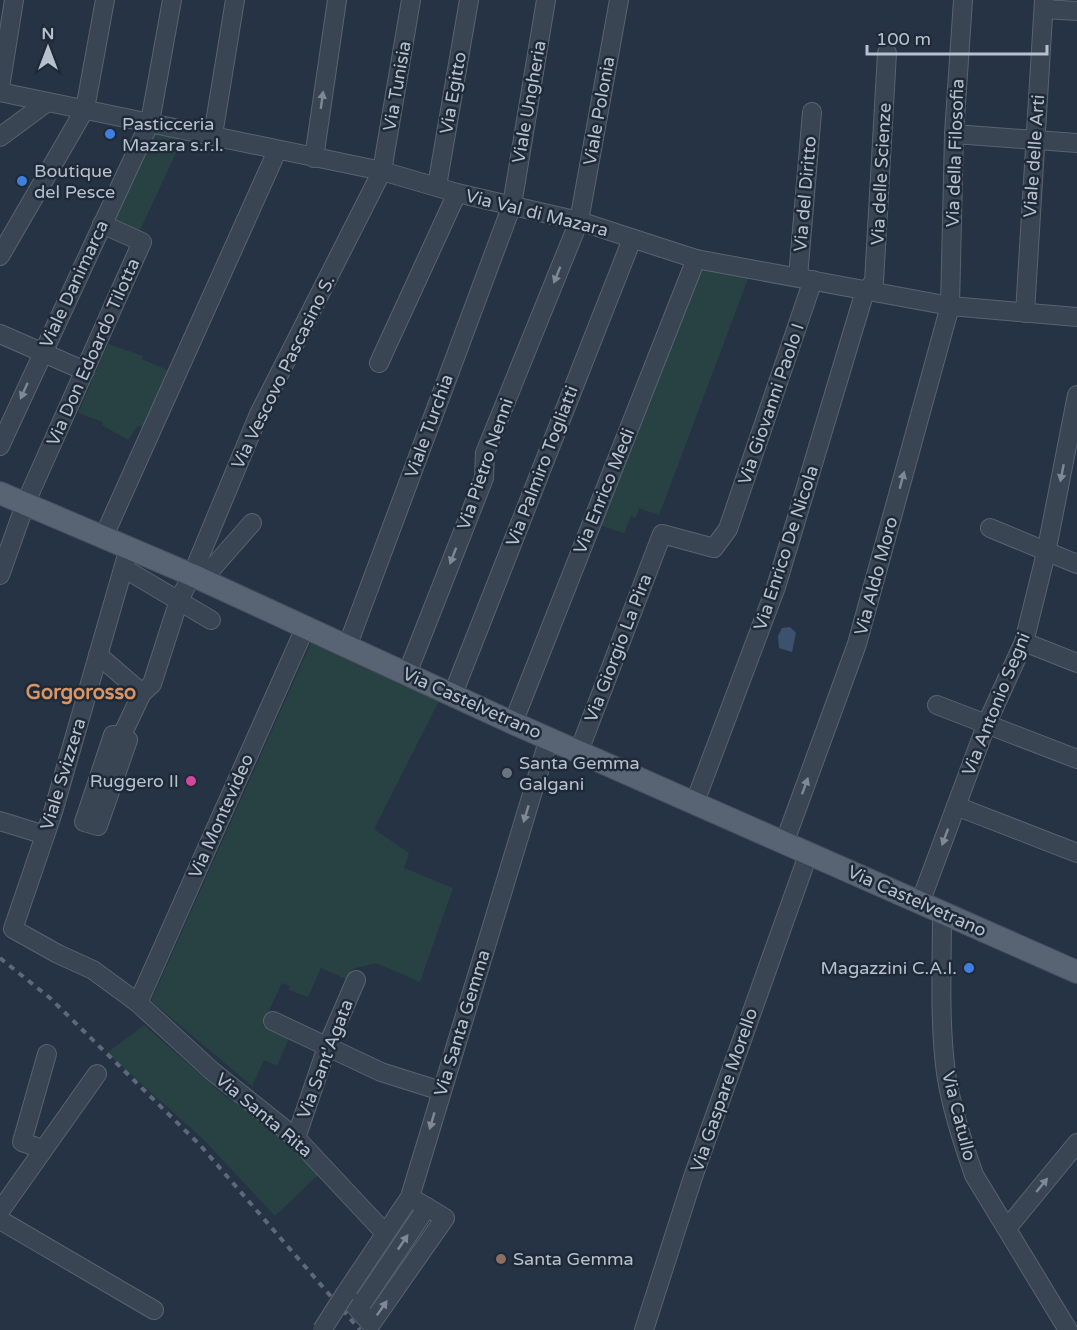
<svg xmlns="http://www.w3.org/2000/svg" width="1077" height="1330" viewBox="0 0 1077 1330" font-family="'Varela Round',sans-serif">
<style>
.green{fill:#284244}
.water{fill:#3b516d}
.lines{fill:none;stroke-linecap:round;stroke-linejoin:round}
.minor-casing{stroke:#596370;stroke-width:20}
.major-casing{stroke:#444e5c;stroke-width:24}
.minor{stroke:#3a4553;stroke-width:18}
.major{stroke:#586473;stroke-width:22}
.rail{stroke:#5c697a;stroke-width:4;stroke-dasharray:6 6;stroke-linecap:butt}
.minor-bridge-casing{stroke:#596370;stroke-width:20;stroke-linecap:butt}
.minor-bridge{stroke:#3a4553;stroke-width:18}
.oneway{fill:#7f8996}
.shop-dot{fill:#3f7fe0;stroke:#1f2a38;stroke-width:2}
.worship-dot{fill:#6b7280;stroke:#1f2a38;stroke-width:2}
.hotel-dot{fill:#d1479c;stroke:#1f2a38;stroke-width:2}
.education-dot{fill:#8d6e63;stroke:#1f2a38;stroke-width:2}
.labels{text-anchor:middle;stroke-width:5;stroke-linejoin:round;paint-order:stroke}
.street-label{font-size:18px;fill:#b8c0cd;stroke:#1f2a38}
.poi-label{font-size:18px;fill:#b8c0cd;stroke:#1f2a38;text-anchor:start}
.neighbourhood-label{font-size:20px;font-weight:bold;fill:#da9565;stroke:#1f2a38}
</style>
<rect width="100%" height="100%" fill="#263344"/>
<g class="green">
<path d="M157 130 184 136 140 230 112 218Z"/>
<path d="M698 269 749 276 659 515 639 508 636 518 631 516 624 533 599 525Z"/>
<path d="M108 344 143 356 142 359 170 371 147 425 137 427 128 440 102 425 103 422 78 413Z"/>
<path d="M311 643 440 699 374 829 409 853 404 868 453 888 420 982 376 963 352 969 348 980 321 968 308 997 289 990 290 986 282 983 262 1025 289 1038 277 1066 264 1060 252 1086 151 1001Z"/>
<path d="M144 1025 226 1097 278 1132 318 1175 275 1216 204 1140 107 1053Z"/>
</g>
<path class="water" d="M790 627 796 633 792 652 779 648 778 636 782 628Z"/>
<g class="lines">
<defs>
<g id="minor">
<path d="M1044 9 1077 11"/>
<path d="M0 88 14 0"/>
<path d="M0 92 382 171 457 193 579 221 696 259 950 306 1077 317"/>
<path d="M954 134 1077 143"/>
<path d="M213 135 235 0"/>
<path d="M0 137 46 103"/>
<path d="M314 158 337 0"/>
<path d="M437 186 469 0"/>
<path d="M0 256 85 109 105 0"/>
<path d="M798 277 812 112"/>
<path d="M1025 313 1044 0"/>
<path d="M0 334 85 371"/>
<path d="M379 363 457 193"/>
<path d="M0 446 150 122 172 0"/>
<path d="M990 528 1077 564"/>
<path d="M104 536 277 151"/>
<path d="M129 548 53 812 13 929 58 954 93 970 138 1003 212 1071 296 1138 384 1232"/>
<path d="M125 569 211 620"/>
<path d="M0 575 26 502 142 242 102 224"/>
<path d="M202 580 252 523"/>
<path d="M1024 642 1077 663"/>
<path d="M347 647 512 205 546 0"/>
<path d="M98 655 142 693"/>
<path d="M407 674 484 478 485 453 579 221 619 0"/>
<path d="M453 694 632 239"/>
<path d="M937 705 1077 759"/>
<path d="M513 723 696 259"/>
<path d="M113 735H122L128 740 98 826 84 822Z"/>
<path d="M122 735 142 693 152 684 179 600 192 575 259 414 382 171 411 0"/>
<path d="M579 751 662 534 714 548 728 529 813 280"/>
<path d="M695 802 776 587 865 291 874 282 887 53"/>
<path d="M956 806 1077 853"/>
<path d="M0 821 45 835"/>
<path d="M785 841 857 644 950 306 954 134 963 0"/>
<path d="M920 903 987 723 1024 642 1046 553 1077 395"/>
<path d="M942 912C942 966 939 1020 946 1073 951 1107 963 1143 974 1175L1068 1330"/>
<path d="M138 1003 305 628"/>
<path d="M273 1021 381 1072 441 1091"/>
<path d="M296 1138 327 1047 356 980"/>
<path d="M42 1149 22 1142 47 1054"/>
<path d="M410 1197 445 1218 371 1324 345 1294 410 1197 549 738"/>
<path d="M0 1211 97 1074"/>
<path d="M0 1220 154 1310"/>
<path d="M1008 1227 1077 1143"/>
<path d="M359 1308 427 1207"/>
<path d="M644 1330 693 1177 809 852"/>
</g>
<path id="major" d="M0 493 192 575 513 723 1077 972"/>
</defs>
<use href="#minor" class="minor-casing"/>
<use href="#major" class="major-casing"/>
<use href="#minor" class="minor"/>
<use href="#major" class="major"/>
<path class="rail" d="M0 958 50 998 200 1145 360 1330"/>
<defs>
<path id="minor-bridge" d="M322 1330 345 1294"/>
</defs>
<use href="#minor-bridge" class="minor-bridge-casing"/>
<use href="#minor-bridge" class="minor-bridge"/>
</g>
<defs><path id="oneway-solid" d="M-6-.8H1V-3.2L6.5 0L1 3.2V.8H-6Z" transform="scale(1.5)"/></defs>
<g class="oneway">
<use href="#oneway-solid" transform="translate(322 100) rotate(-82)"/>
<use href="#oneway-solid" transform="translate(557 275) rotate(112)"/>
<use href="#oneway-solid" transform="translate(24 391) rotate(114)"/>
<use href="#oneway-solid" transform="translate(1062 473) rotate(101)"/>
<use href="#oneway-solid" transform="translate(902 480) rotate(-75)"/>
<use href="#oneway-solid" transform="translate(453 556) rotate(111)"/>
<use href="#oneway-solid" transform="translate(805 786) rotate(-70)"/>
<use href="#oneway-solid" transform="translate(526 814) rotate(107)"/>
<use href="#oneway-solid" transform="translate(945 837) rotate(110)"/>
<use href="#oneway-solid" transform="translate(432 1121) rotate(106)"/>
<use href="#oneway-solid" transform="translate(1042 1185) rotate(-51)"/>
<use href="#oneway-solid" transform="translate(403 1242) rotate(-56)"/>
<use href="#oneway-solid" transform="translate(382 1308) rotate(-55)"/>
</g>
<g class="shop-dot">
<circle cx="110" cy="134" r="6"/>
<circle cx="22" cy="181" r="6"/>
<circle cx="969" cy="968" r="6"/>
</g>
<circle class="worship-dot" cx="507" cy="773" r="6"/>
<circle class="hotel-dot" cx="191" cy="781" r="6"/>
<circle class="education-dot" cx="501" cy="1259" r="6"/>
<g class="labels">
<g class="street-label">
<text transform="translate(397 86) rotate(-80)" y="6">Via Tunisia</text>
<text transform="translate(453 93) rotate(-80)" y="6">Via Egitto</text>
<text transform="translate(529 102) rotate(-80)" y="6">Viale Ungheria</text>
<text transform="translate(599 111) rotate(-80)" y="6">Viale Polonia</text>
<text transform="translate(955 153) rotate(-88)" y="6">Via della Filosofia</text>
<text transform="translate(1034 156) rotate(-86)" y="6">Viale delle Arti</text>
<text transform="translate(881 174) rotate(-87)" y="6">Via delle Scienze</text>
<text transform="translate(805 194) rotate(-85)" y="6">Via del Diritto</text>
<text transform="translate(537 213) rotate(14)" y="6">Via Val di Mazara</text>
<text transform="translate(74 284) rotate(-65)" y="6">Viale Danimarca</text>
<text transform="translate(93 352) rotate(-66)" y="6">Via Don Edoardo Tilotta</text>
<text transform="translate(283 372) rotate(-64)" y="6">Via Vescovo Pascasino S.</text>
<text transform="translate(771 404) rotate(-71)" y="6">Via Giovanni Paolo I</text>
<text transform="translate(429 426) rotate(-70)" y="6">Viale Turchia</text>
<text transform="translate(485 464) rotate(-71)" y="6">Via Pietro Nenni</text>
<text transform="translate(542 466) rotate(-69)" y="6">Via Palmiro Togliatti</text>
<text transform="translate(604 491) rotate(-68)" y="6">Via Enrico Medi</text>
<text transform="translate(786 548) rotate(-72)" y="6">Via Enrico De Nicola</text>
<text transform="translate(876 576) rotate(-75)" y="6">Via Aldo Moro</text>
<text transform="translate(618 648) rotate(-69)" y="6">Via Giorgio La Pira</text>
<text transform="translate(472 703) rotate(24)" y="6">Via Castelvetrano</text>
<text transform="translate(996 704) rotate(-68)" y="6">Via Antonio Segni</text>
<text transform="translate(63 774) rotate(-73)" y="6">Viale Svizzera</text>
<text transform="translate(221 816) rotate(-66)" y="6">Via Montevideo</text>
<text transform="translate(917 901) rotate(24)" y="6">Via Castelvetrano</text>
<text transform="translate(462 1023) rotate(-73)" y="6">Via Santa Gemma</text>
<text transform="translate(325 1059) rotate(-69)" y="6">Via Sant'Agata</text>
<text transform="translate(724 1090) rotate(-71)" y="6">Via Gaspare Morello</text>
<text transform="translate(264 1115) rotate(40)" y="6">Via Santa Rita</text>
<text transform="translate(959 1116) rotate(76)" y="6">Via Catullo</text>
</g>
<g class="poi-label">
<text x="122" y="130">Pasticceria<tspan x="122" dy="21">Mazara s.r.l.</tspan></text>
<text x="34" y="177">Boutique<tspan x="34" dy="21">del Pesce</tspan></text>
<text x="519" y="769">Santa Gemma<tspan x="519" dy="21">Galgani</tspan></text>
<text x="179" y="787" text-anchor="end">Ruggero II</text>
<text x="957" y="974" text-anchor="end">Magazzini C.A.I.</text>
<text x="513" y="1265">Santa Gemma</text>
</g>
<g class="neighbourhood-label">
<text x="81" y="699">Gorgorosso</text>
</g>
</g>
<g transform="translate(48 48)" stroke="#1f2a38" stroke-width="4.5" paint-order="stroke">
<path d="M0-4.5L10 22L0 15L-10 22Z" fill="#b8c0cd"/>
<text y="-9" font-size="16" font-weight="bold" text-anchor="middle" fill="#b8c0cd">N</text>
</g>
<path d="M867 45v9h180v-9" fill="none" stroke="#b8c0cd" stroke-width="3"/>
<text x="876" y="45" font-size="18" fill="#b8c0cd" stroke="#1f2a38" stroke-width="4.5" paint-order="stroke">100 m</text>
</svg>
